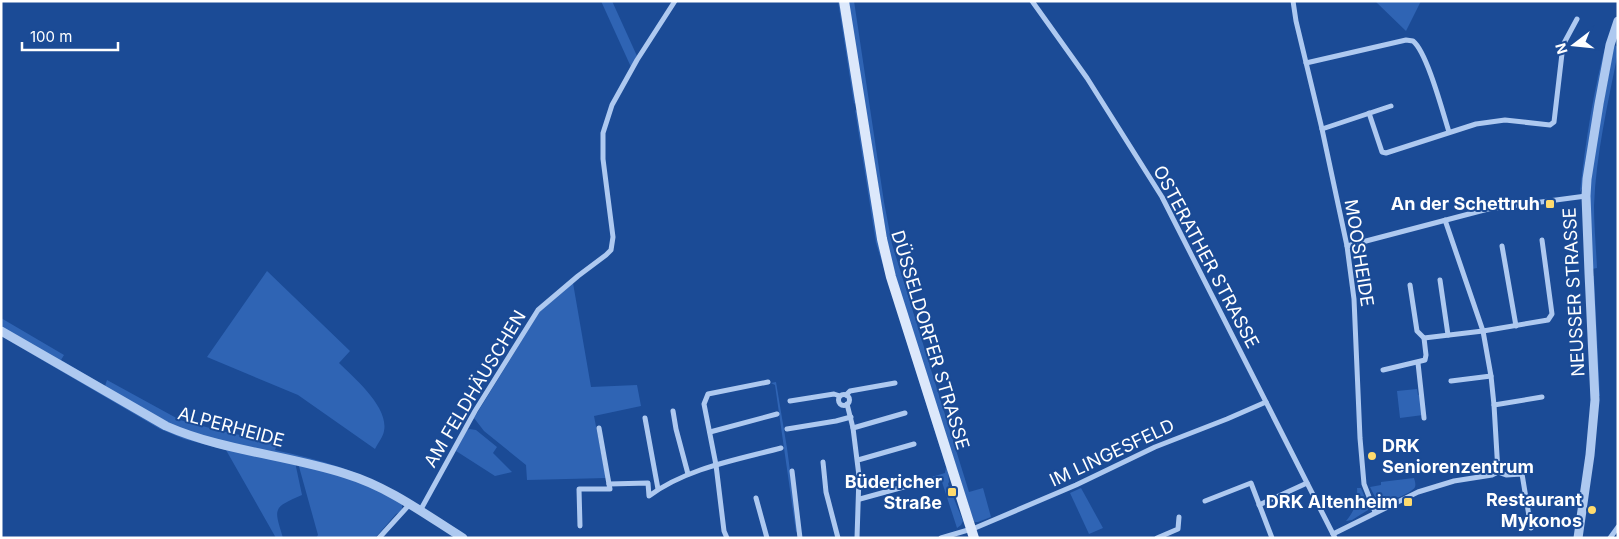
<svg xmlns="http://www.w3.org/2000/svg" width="1619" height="539" viewBox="0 0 1619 539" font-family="Inter,sans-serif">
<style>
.green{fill:#2f64b4}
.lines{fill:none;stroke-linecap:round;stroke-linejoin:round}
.minor{stroke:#aec9f0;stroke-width:5}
.tertiary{stroke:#aec9f0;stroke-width:9}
.secondary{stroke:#dce8fb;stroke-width:10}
.poi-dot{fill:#ffdb6d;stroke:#1b4b96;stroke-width:2}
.labels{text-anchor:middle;stroke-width:4;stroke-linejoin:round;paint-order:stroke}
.poi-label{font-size:18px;font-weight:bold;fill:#fff;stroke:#1b4b96;text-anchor:end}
.street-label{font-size:18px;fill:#fff;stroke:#1b4b96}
</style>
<rect width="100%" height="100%" fill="#1b4b96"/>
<g class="green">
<path d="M601 1H612L637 56 631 67Z"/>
<path d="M838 1H841L856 102 854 104Z"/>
<path d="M848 1H854L884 202 892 244 969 492 983 488 991 517 978 522H974L891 263Z"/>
<path d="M1375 1H1421L1406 31Z"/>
<path d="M1607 40 1608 41 1583 187 1580 192C1585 144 1594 87 1607 40Z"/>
<path d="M1614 45 1618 47V52C1608 103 1596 154 1594 206 1594 226 1596 247 1597 268L1592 269 1589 220 1591 171Z"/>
<path d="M855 110 858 112 875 222 948 470 949 482 948 484 963 521 961 525 957 528 941 479 939 478 929 481 928 478 945 473 946 467 876 243Z"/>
<path d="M267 271 350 351 339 363C354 378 389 407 384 431 383 437 378 443 375 449L298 395 207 357Z"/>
<path d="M1592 276H1594L1600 396H1598Z"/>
<path d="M573 283 591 387 637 385 641 406 594 416 606 478 527 480 526 465 484 431 474 418 540 311Z"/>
<path d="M1 318 64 355 61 360 105 386 107 380 180 420 221 431 278 443 275 450C314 459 350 467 385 487L222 441 185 432 1 329Z"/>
<path d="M1 336 162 428 295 462 302 495C272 508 274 508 283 538H276L226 450 184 439 160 429Z"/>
<path d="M776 382 787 448 798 531 796 532 775 385 771 383Z"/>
<path d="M1417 389 1418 395 1420 394 1423 415 1400 418 1397 391Z"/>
<path d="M470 429 476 430 497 447 493 453 512 472 495 476 456 451 467 430Z"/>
<path d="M298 463 363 482 402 503V511L396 514 375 538H316L318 535Z"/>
<path d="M1414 478C1415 481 1416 485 1415 487 1413 493 1387 502 1381 503L1375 497 1370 487 1381 485V482Z"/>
<path d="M1081 488 1103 528 1089 534 1070 493Z"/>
<path d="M1357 488H1361L1368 505V510L1352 520 1346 521C1355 510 1358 501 1357 488Z"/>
</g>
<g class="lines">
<g class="minor">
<path d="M1032 1 1087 78 1162 197 1335 538"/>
<path d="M1293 1 1296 21 1322 129 1347 246 1354 299 1360 438 1364 484 1375 512"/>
<path d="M1306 63 1406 40 1413 41C1427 52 1443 113 1449 132"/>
<path d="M1369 113 1382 152 1386 153 1476 124 1505 120 1550 125 1554 122 1563 45 1577 19"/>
<path d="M1322 129 1391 106"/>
<path d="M1347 246 1488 209 1586 196"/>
<path d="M1502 246 1516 326"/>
<path d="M1440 280 1448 335"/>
<path d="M1410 285 1417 331 1424 338 1483 331 1548 320 1552 314 1542 240"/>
<path d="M1418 363 1424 418"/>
<path d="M1383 370 1425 360 1426 355 1424 338"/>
<path d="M1451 381 1491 376"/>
<circle cx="844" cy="400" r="5.5"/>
<path d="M846 395 850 391 895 383"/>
<path d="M790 401 834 394 840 396"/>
<path d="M847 404 853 428 859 476 857 538"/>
<path d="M1494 405 1542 397"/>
<path d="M673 411 676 429 688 474"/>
<path d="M645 418 658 489"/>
<path d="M599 428 609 484 648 483 649 496C687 468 736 460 781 448"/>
<path d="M853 428 905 413"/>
<path d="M787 429 836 421 851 417"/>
<path d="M710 432 777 414"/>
<path d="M858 460 914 444"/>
<path d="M823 462 826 492 838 538"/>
<path d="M792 471 800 538"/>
<path d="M1498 472 1506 475 1522 474 1531 528"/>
<path d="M756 498 767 538"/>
<path d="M860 499 929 480"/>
<path d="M1205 501 1251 483 1272 538"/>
<path d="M1259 505 1307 483"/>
<path d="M420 511 475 411 538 310 578 276 606 255 611 250 613 237 603 159V133L612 105 637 60 675 1"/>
<path d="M580 526 579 489H610L609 484"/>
<path d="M1333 534 1418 492 1454 481 1492 475 1498 472 1494 405 1491 376 1483 331 1445 220"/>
<path d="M379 538 409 505"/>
<path d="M727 538 724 531 716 465 704 404 708 394 768 382"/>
<path d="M941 538 975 528 1076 485 1155 447 1227 419 1266 402"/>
<path d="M1157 538 1178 529 1179 517"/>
<path d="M1610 538 1618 527"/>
</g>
<g class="tertiary">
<path d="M1 331 166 426C223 451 287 455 346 474 389 487 426 515 463 538"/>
<path d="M1578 538 1590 455 1595 400 1589 273 1586 196 1587 179 1599 104 1610 45 1618 21"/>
</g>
<path class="secondary" d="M844 1 882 239 891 277 974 538"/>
</g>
<g class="poi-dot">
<rect x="1545" y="199" width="10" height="10" rx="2.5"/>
<circle cx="1372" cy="456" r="5"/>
<rect x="947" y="487" width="10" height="10" rx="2.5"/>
<rect x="1403" y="497" width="10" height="10" rx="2.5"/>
<circle cx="1592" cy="510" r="5"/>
</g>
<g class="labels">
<g class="poi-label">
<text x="1540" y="210">An der Schettruh</text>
<text x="1382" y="452" text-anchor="start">DRK<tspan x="1382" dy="21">Seniorenzentrum</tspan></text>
<text x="942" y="488">Büdericher<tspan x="942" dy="21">Straße</tspan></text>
<text x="1582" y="506">Restaurant<tspan x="1582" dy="21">Mykonos</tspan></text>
<text x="1398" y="508">DRK Altenheim</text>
</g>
<g class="street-label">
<text transform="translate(1359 253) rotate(81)" y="6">MOOSHEIDE</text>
<text transform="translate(1206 257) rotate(62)" y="6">OSTERATHER STRASSE</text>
<text transform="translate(1574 292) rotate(-93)" y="6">NEUSSER STRASSE</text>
<text transform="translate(930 340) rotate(73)" y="6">DÜSSELDORFER STRASSE</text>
<text transform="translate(475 389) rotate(-59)" y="6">AM FELDHÄUSCHEN</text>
<text transform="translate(231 427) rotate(15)" y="6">ALPERHEIDE</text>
<text transform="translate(1112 453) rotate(-25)" y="6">IM LINGESFELD</text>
</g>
</g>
<rect width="1619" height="539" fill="none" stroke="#ffffff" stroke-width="5"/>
<g transform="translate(1574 45) rotate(254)" stroke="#1b4b96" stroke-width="4" paint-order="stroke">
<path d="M0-4L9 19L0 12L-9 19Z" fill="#ffffff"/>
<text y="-8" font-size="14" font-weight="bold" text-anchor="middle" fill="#ffffff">N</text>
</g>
<path d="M22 42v8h96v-8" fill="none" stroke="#ffffff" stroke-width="2.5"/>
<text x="30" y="42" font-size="15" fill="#ffffff" stroke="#1b4b96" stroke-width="4" paint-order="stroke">100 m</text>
</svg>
